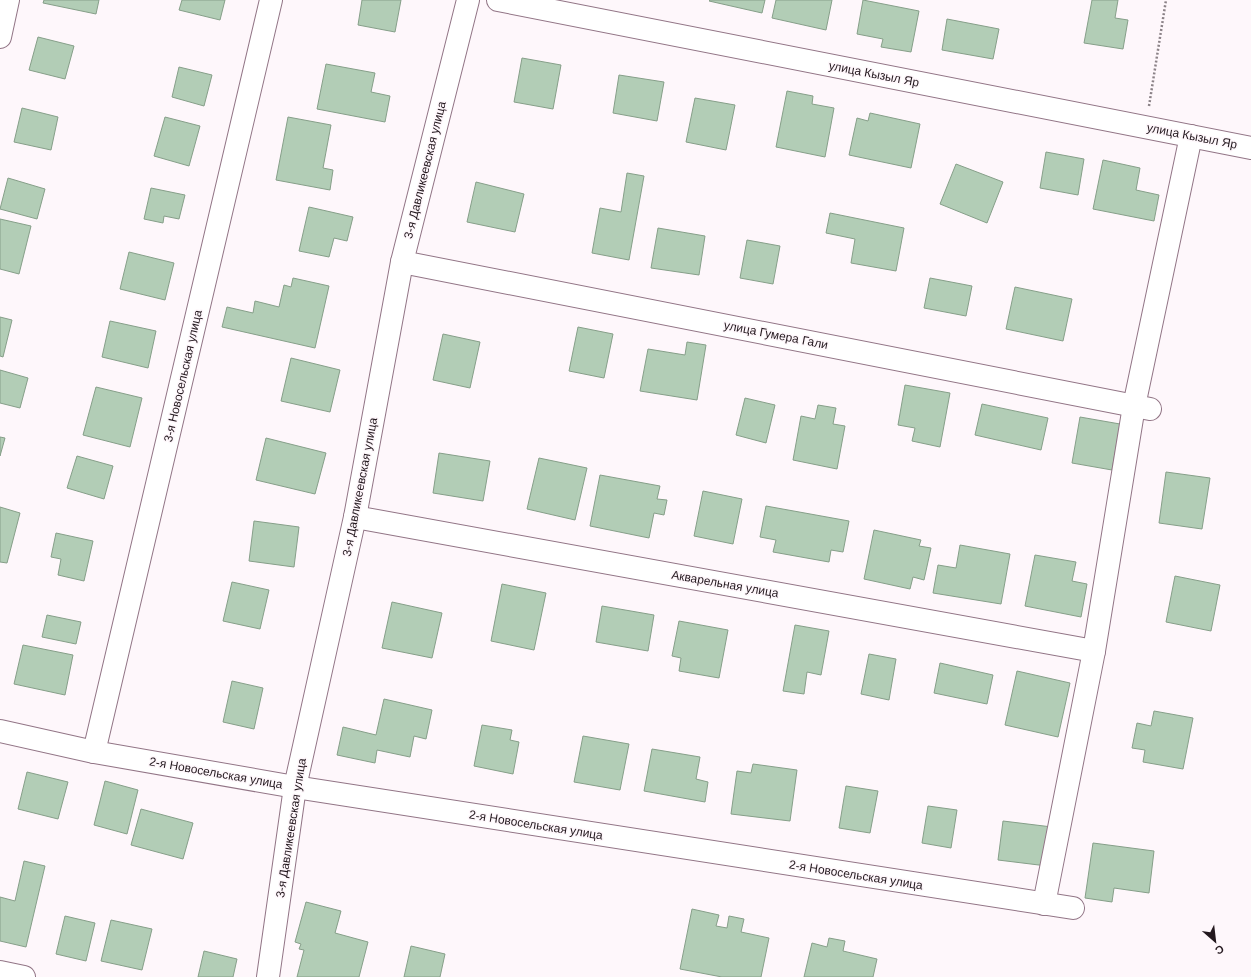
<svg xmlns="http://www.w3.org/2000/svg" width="1251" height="977" viewBox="0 0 1251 977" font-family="Helvetica,sans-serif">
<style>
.building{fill:#b2cdb6;stroke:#869f89}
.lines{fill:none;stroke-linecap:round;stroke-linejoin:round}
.minor-casing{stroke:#927586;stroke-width:24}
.path{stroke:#8b8287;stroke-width:2.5;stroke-dasharray:2 2;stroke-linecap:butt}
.minor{stroke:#fff;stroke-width:22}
.labels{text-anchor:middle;stroke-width:3;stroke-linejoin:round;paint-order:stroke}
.street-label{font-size:12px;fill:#23181e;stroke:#fef7fb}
</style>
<rect width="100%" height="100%" fill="#fef7fb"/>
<g class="building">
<path d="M44 0H99L96 14 43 3Z"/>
<path d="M182 0H225L220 20 179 10Z"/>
<path d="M362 0H401L395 32 358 25Z"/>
<path d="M710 0H765L762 13 709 1Z"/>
<path d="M776 0H832L826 30 772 18Z"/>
<path d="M863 0 919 11 911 52 881 47 883 39 857 34Z"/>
<path d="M1092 0H1118L1115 18 1128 20 1123 49 1084 43Z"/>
<path d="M947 19 999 29 993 59 942 50Z"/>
<path d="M38 37 74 46 65 79 29 70Z"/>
<path d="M522 58 561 65 553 109 514 102Z"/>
<path d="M326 64 375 73 371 92 390 96 385 122 317 109Z"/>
<path d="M179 67 212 75 204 106 172 97Z"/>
<path d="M619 75 664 82 657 121 613 113Z"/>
<path d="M787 91 813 96 812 104 834 108 825 157 776 147Z"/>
<path d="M695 98 735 105 726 150 686 142Z"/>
<path d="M22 108 58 117 51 150 14 142Z"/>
<path d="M870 113 920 124 911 168 849 155 857 118 868 121Z"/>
<path d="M165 117 200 126 189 166 154 156Z"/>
<path d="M288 117 331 125 323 168 333 170 330 190 276 180Z"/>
<path d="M1046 152 1084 159 1078 195 1040 188Z"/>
<path d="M1103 160 1140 168 1136 190 1159 195 1154 221 1093 209Z"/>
<path d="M956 164 1003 182 987 223 940 204Z"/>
<path d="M627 173 644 176 629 260 592 253 600 208 621 212Z"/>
<path d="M8 178 45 189 37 219 0 209Z"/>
<path d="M476 182 524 194 515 232 467 222Z"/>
<path d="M151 188 185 195 179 219 164 216 163 223 144 219Z"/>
<path d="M309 207 353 217 347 241 334 238 329 257 299 251Z"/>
<path d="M830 213 904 228 896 271 851 263 855 239 826 233Z"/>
<path d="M0 219 31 226 19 274 0 269Z"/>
<path d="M658 228 705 236 699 275 651 268Z"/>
<path d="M747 240 780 246 773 284 740 278Z"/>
<path d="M129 252 174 263 165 300 120 289Z"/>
<path d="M293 278 329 286 315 348 222 327 227 307 253 313 255 301 279 307 284 285 291 287Z"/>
<path d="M930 278 972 286 966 316 924 308Z"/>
<path d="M1015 287 1072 299 1063 341 1006 329Z"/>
<path d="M0 317 12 320 3 357 0 356Z"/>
<path d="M110 321 156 331 148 368 102 357Z"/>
<path d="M578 327 613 334 604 378 569 371Z"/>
<path d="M443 334 480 342 470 388 433 380Z"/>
<path d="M687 342 706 345 697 400 640 391 648 349 685 355Z"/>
<path d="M291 358 340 370 330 412 281 401Z"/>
<path d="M0 370 28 378 20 408 0 403Z"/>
<path d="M905 385 950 393 940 447 912 441 915 428 898 425Z"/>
<path d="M96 387 142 398 130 447 83 435Z"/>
<path d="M745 398 775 405 766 443 736 435Z"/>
<path d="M982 404 1048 418 1041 450 975 435Z"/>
<path d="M818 405 836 408 833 424 845 426 837 469 793 460 801 416 815 419Z"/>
<path d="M1080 417 1120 424 1112 470 1072 463Z"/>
<path d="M0 437 5 438 0 456Z"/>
<path d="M266 438 326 453 315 494 256 480Z"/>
<path d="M439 453 490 461 483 501 433 493Z"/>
<path d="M77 456 113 466 104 499 67 488Z"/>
<path d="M539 458 587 468 575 520 527 509Z"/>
<path d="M1166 472 1210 478 1202 529 1159 523Z"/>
<path d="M600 475 660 486 657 499 667 500 664 515 654 513 649 538 590 526Z"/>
<path d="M703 491 742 499 733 544 694 536Z"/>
<path d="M766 506 849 521 843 552 831 550 829 562 773 552 776 540 760 537Z"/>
<path d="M0 507 20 513 7 563 0 562Z"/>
<path d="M254 521 299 527 294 567 249 561Z"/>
<path d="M874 530 921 540 919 546 931 548 924 580 913 577 910 589 864 579Z"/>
<path d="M56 533 93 541 84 581 58 575 61 559 51 557Z"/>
<path d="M960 545 1010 554 1001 604 933 593 938 565 956 568Z"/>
<path d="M1035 555 1076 562 1072 581 1087 584 1081 617 1025 606Z"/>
<path d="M1175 576 1220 585 1211 631 1166 622Z"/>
<path d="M232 582 269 590 260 629 223 621Z"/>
<path d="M502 584 546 593 534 650 491 641Z"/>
<path d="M392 602 442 613 432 658 382 648Z"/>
<path d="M602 606 654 615 648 651 596 642Z"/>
<path d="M47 615 81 622 76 644 42 637Z"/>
<path d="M679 621 728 630 719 678 679 671 681 658 672 656Z"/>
<path d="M795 625 829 631 821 675 807 672 804 694 783 691Z"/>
<path d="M23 645 73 655 65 695 14 684Z"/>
<path d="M869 654 896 659 889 700 861 694Z"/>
<path d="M940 663 993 675 987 704 934 693Z"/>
<path d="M1017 671 1070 683 1058 737 1005 725Z"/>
<path d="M232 681 263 688 254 729 223 722Z"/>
<path d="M384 699 432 710 426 739 414 736 410 757 377 750 375 763 337 755 343 727 376 735Z"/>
<path d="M1154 711 1193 718 1183 769 1143 762 1145 750 1132 748 1137 723 1151 726Z"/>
<path d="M482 725 512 730 510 740 519 742 513 774 474 766Z"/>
<path d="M583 736 629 744 620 790 574 782Z"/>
<path d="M652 749 700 757 696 779 708 782 705 802 644 791Z"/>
<path d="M753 764 797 770 790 821 731 814 737 771 751 773Z"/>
<path d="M27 772 68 782 58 819 18 809Z"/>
<path d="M105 781 138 790 127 834 94 825Z"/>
<path d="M846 786 878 791 870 833 839 828Z"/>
<path d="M928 806 957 810 951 848 922 843Z"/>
<path d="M141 809 193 823 183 859 131 845Z"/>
<path d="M1003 821 1052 827 1047 866 998 860Z"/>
<path d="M1093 843 1154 851 1149 893 1114 888 1112 902 1085 898Z"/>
<path d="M24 861 45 866 26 947 0 941V897L15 901Z"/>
<path d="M306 902 341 911 335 933 368 942 359 977H297L304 950 299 949 301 944 295 942Z"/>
<path d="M692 909 719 915 716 926 727 928 729 916 744 919 741 932 769 938 761 977H722L680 969Z"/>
<path d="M65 916 95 923 86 961 56 954Z"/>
<path d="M111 920 152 929 142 970 101 961Z"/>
<path d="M829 938 845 941 843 951 877 959 873 977H804L812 943 827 947Z"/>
<path d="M411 946 445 954 440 977H404Z"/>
<path d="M204 951 237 959 233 977H198Z"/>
</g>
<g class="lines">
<defs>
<g id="minor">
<path d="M498 0 1251 148"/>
<path d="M0 37 8 0"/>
<path d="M402 262 1150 409"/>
<path d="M355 517 1094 651"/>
<path d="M0 731 94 752 295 787 1073 908"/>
<path d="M94 752 271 0"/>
<path d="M1044 904 1094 651 1134 406 1191 136"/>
<path d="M0 972 24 977"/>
<path d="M268 977 295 787 355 517 402 262 468 0"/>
</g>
</defs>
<use href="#minor" class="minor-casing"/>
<path class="path" d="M1149 106 1166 0"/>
<use href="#minor" class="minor"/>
</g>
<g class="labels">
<g class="street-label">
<text transform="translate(874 74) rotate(11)" y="4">улица Кызыл Яр</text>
<text transform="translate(1192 136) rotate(11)" y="4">улица Кызыл Яр</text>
<text transform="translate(425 170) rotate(-76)" y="4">3-я Давликеевская улица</text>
<text transform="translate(776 335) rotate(11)" y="4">улица Гумера Гали</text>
<text transform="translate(183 376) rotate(-77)" y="4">3-я Новосельская улица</text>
<text transform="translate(360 487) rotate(-79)" y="4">3-я Давликеевская улица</text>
<text transform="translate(725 584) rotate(10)" y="4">Акварельная улица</text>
<text transform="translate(216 773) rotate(10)" y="4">2-я Новосельская улица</text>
<text transform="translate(536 825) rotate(9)" y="4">2-я Новосельская улица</text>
<text transform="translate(291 828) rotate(-81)" y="4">3-я Давликеевская улица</text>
<text transform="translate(856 875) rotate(9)" y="4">2-я Новосельская улица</text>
</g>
</g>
<g transform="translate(1215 941) rotate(152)" stroke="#fef7fb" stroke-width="3" paint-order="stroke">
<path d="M0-3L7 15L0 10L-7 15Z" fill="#23181e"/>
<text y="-6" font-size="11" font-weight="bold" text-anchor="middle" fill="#23181e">С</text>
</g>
</svg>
